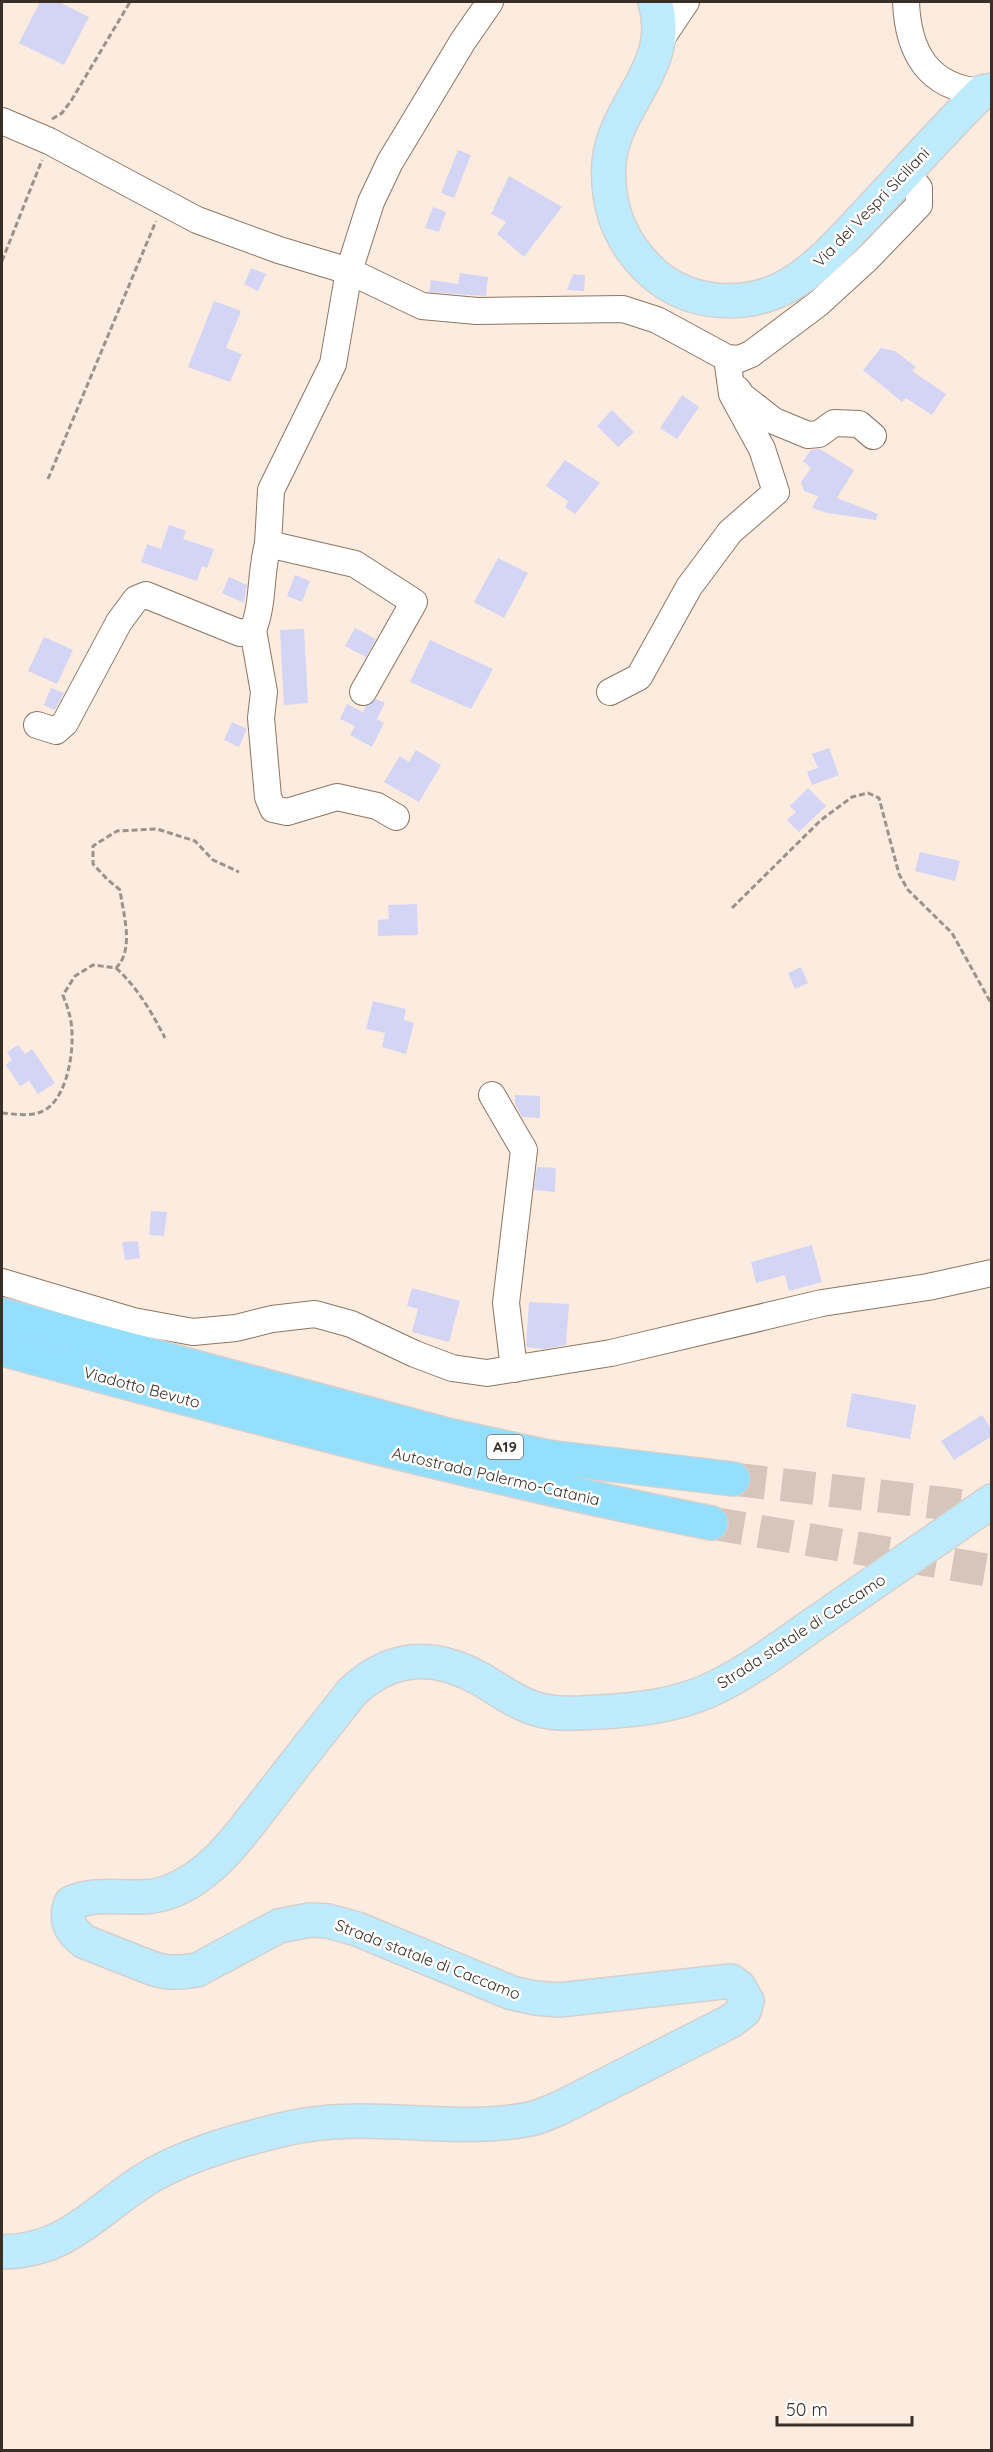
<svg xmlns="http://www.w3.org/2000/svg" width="993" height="2452" viewBox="0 0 993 2452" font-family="Quicksand,sans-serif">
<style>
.building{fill:#d4d5f4}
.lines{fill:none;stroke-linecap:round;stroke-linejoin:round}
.highway-tunnel{stroke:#d5c5ba;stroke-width:33;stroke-dasharray:33 16;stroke-linecap:butt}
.minor-casing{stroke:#8e7563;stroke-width:28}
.major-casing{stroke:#d3d1cf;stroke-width:36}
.highway-casing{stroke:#d3d1cf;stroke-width:36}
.path{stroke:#9f9187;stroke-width:3;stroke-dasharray:6 3;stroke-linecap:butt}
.minor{stroke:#fff;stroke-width:26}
.major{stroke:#beecfe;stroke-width:33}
.highway{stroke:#93dffd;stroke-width:33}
.labels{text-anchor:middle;stroke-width:5;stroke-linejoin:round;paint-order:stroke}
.shield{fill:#fff;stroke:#746d68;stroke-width:1.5}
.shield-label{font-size:15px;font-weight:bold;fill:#392f27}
.street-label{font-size:16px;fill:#392f27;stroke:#fff}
</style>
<rect width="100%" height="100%" fill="#fcebdf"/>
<g class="building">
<path d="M40 2H59L89 17 64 65 19 43Z"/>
<path d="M458 150 471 155 454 198 441 193Z"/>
<path d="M509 176 562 207 524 257 497 234 506 222 491 214Z"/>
<path d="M433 207 446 212 439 232 425 228Z"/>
<path d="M251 268 266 274 258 291 244 284Z"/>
<path d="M460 273 488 277 486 296 429 292 431 280 458 284Z"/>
<path d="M573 274 585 275 584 291 567 290Z"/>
<path d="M214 301 241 311 226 348 242 354 230 382 188 367Z"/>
<path d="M881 348 895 351 916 367 912 371 946 394 932 415 906 398 902 402 863 370Z"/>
<path d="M682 395 699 407 677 439 660 428Z"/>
<path d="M612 410 634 432 618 447 597 426Z"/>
<path d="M820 449 854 470 837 498 878 514 876 520 827 513 812 508 818 496 804 491 801 482 811 468 803 461 811 450Z"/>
<path d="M565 460 600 483 575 514 565 507 568 501 546 486Z"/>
<path d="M169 525 186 531 183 539 214 549 207 568 202 566 197 581 141 562 147 544 161 549Z"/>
<path d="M498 558 528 573 504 618 474 602Z"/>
<path d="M295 575 310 581 302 602 287 596Z"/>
<path d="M229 577 247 585 244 603 222 593Z"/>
<path d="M355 628 376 639 366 657 345 646Z"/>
<path d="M304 629 308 703 284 705 280 630Z"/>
<path d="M44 637 73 650 57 684 28 671Z"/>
<path d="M430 640 493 669 471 709 410 682Z"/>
<path d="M51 688 64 693 55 710 44 705Z"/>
<path d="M376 699 385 703 377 719 384 723 372 747 350 735 355 726 340 719 347 704 363 712 366 706Z"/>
<path d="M232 722 247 729 239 747 224 740Z"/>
<path d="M829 748 839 775 812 785 807 772 818 768 812 754Z"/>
<path d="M416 750 441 765 419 802 384 782 400 756 409 762Z"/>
<path d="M808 788 826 806 799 832 787 820 796 812 790 806Z"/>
<path d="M920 852 960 861 955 881 915 871Z"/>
<path d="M417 904 418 935 378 936V920L389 919 388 905Z"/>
<path d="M801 967 808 983 795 989 788 973Z"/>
<path d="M373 1001 406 1009 404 1020 414 1023 406 1054 382 1047 385 1033 366 1029Z"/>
<path d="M18 1045 25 1054 32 1049 55 1083 38 1094 29 1081 20 1086 6 1065 12 1060 7 1052Z"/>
<path d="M515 1095 540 1096V1118L522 1117 515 1104Z"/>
<path d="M537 1167 556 1168 555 1192 534 1190Z"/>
<path d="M151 1211 167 1212 164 1236 149 1235Z"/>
<path d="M138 1241 140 1258 125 1260 122 1242Z"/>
<path d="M812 1245 822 1282 789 1291 785 1275 756 1283 751 1262Z"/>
<path d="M412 1288 460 1301 449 1342 412 1332 418 1309 407 1306Z"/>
<path d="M529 1302 569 1304 566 1345 544 1349 526 1347Z"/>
<path d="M852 1393 916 1405 910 1439 846 1427Z"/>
<path d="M982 1415 992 1430V1436L954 1460 941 1441Z"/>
</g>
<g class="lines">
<g class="highway-tunnel">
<path d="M733 1479 992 1509"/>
<path d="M711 1523 992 1571"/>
</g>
<defs>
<g id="minor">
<path d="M906 2C908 52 928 88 982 92"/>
<path d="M659 42 686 2"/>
<path d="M2 121 49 141 197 220 279 250 349 271 422 306 477 311 623 309 657 320 727 358 739 359 751 354 819 303 866 260 919 205V188L906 173"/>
<path d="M737 389 742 396 774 421 808 435 819 434 834 423 859 424 873 436"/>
<path d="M253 630 264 692 261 718 268 797 273 809 287 812 337 797 377 806 396 817"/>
<path d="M363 692 414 602 355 564 268 544 271 490 333 364 349 271 371 202 390 162 463 41 490 2"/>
<path d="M610 692 639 677 689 587 730 532 776 492 762 449 732 394 727 358"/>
<path d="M37 725 56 731 65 723 119 622 136 599 146 595 240 633 253 630C264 603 260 572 268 544"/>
<path d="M492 1095 524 1150 506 1303 514 1369"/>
<path d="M2 1282 133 1321 193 1332 236 1328 272 1319 315 1314 351 1324 415 1354 452 1368 487 1373 611 1353 822 1303 928 1287 992 1273"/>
</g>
<g id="major">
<path d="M655 2C675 67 614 104 609 163 606 207 621 244 653 273 690 306 747 309 789 285 818 268 841 241 863 218 903 176 941 132 982 92L992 90"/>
<path d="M2 2252C75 2251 102 2201 160 2171 199 2151 243 2139 285 2129 367 2109 450 2135 530 2119 540 2117 550 2112 560 2108L731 2021 744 2011 747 2001 739 1987 731 1981 559 2000 535 1998 512 1993 357 1929 328 1921 310 1920 279 1926 197 1970 181 1972H167L154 1969 85 1942C71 1932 64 1920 71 1903 102 1889 137 1904 169 1892 216 1875 246 1826 276 1789 301 1756 327 1724 352 1692 393 1653 437 1654 484 1681 502 1692 520 1705 540 1710 559 1715 580 1713 599 1712 636 1710 675 1706 710 1690 748 1673 782 1646 817 1622 875 1582 933 1542 992 1501"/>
</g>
<g id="highway">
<path d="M2 1315 443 1434 548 1457 733 1479"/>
<path d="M2 1349C237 1413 472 1475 711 1523"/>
</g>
</defs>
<use href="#minor" class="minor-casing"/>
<use href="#major" class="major-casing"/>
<use href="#highway" class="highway-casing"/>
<g class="path">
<path d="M52 119 62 113 71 101 130 2"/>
<path d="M2 261 42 160"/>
<path d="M48 479 156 221"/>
<path d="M732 908 821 820 852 797 868 793 879 798 899 874 908 890 952 933 992 1005"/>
<path d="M116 968C138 988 152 1013 165 1038"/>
<path d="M2 1113C14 1114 31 1117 43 1111 70 1098 77 1038 69 1013 68 1007 65 1002 63 995L75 976 93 965 116 968C135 949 123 914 120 890L107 879 93 864V846L117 831 157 829 195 841 213 860 239 872"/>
</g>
<use href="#minor" class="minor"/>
<use href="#major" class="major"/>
<use href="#highway" class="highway"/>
</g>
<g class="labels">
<rect class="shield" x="487" y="1435" width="36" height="24" rx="4.5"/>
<g class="shield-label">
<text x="505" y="1452">A19</text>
</g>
<g class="street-label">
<text transform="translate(871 207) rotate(-46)" y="6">Via dei Vespri Siciliani</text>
<text transform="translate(142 1387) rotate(15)" y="6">Viadotto Bevuto</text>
<text transform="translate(496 1476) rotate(13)" y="6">Autostrada Palermo-Catania</text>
<text transform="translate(801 1631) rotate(-33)" y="6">Strada statale di Caccamo</text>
<text transform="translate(428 1959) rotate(21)" y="6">Strada statale di Caccamo</text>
</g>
</g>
<rect width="993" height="2452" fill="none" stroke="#392f27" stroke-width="6"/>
<path d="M777 2416v9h135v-9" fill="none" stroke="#392f27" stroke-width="3"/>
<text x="786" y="2416" font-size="18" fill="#392f27" stroke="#ffffff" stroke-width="4.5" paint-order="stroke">50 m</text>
</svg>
